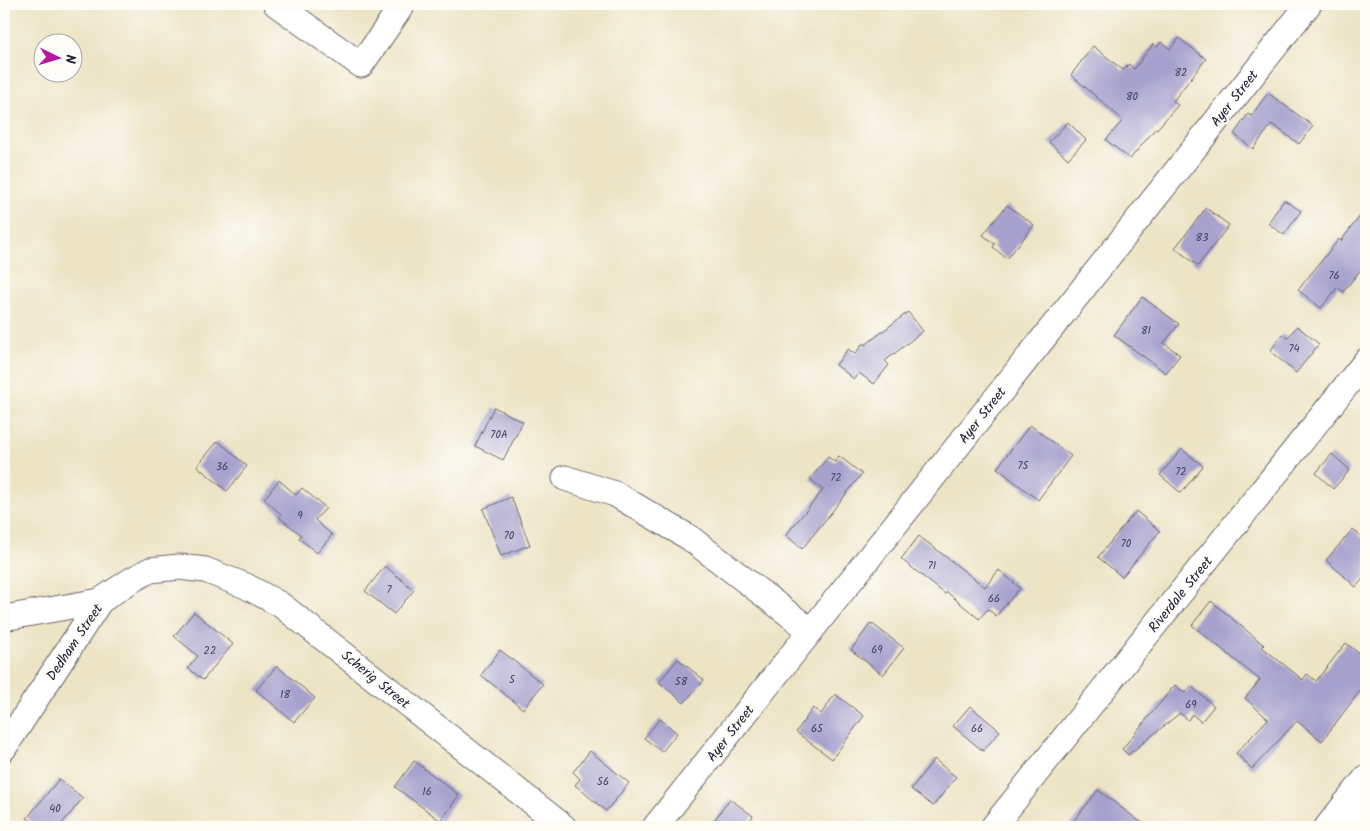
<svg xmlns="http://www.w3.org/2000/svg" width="1370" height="831" viewBox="0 0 1370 831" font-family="Kalam,sans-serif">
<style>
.building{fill:#a6a1cd}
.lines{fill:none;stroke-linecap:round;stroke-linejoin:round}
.minor-casing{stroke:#69666b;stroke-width:27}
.minor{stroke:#fff;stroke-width:25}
.labels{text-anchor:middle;stroke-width:4.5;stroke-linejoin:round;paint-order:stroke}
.number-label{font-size:11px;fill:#434260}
.street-label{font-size:14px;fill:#22223b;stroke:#fdfcf7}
</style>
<rect width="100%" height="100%" fill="#fdfcf7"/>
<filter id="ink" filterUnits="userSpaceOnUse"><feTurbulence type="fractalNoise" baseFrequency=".02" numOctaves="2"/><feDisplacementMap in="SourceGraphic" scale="10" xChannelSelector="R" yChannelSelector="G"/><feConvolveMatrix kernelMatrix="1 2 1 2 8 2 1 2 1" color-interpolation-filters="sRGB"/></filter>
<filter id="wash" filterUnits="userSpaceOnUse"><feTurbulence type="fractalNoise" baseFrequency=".0096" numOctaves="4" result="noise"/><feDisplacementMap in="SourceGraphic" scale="20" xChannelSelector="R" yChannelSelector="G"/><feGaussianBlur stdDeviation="1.12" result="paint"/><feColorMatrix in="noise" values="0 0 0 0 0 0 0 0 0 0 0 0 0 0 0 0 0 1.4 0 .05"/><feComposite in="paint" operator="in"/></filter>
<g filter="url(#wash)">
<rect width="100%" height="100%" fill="#ede4c5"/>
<g id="blocks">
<g class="building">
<path d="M1179 38 1206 59 1173 101 1178 105 1157 129 1156 128 1130 159 1106 140 1123 120 1071 75 1093 46 1123 70 1129 64 1134 69 1153 44 1157 47 1161 42 1170 49Z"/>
<path d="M1268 93 1313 126 1299 144 1272 124 1253 149 1234 134 1248 114 1251 116Z"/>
<path d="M1068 122 1086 140 1068 159 1049 142Z"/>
<path d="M1284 200 1301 211 1284 235 1268 223Z"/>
<path d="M1007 205 1034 225 1007 259 993 247 995 244 983 235Z"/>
<path d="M1206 208 1229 225 1198 266 1175 248Z"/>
<path d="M1366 208V263L1343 292 1338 287 1321 308 1298 290 1339 239 1341 241Z"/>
<path d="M1142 297 1179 324 1164 343 1180 355 1166 373 1114 335Z"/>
<path d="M908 312 923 331 885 361 889 365 874 384 859 373 854 379 836 365 848 349 855 354 863 343 865 345Z"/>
<path d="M1297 326 1319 344 1296 373 1270 351 1283 334 1288 338Z"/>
<path d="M494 407 523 422 503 460 475 446Z"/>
<path d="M1030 425 1071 456 1038 500 997 468Z"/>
<path d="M218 441 247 466 227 491 197 466Z"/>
<path d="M1182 449 1203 466 1181 493 1160 475Z"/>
<path d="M1332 454 1350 470 1333 489 1316 473Z"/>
<path d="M839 456 862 474 802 549 786 535 823 490 810 479 828 457 835 462Z"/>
<path d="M279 480 296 495 302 488 326 508 315 520 332 535 317 553 299 538 301 535 279 517 281 514 264 499Z"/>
<path d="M511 497 530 545 501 556 483 509Z"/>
<path d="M1136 511 1160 531 1122 577 1098 557Z"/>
<path d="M1353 529 1366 541V575L1356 587 1326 560Z"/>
<path d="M919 536 985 587 999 570 1020 588 996 616 988 609 979 619 947 592 945 594 901 559Z"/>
<path d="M385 566 414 590 394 614 365 591Z"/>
<path d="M1211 601 1264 645 1262 647 1303 680 1307 674 1316 681 1346 643 1366 659V683L1322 741 1297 721 1252 769 1236 753 1268 719 1245 698 1260 680 1192 625Z"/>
<path d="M194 612 233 644 203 680 188 668 198 656 174 636Z"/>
<path d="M871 623 904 648 883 675 851 650Z"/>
<path d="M500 650 543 684 523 709 481 675Z"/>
<path d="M678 659 704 680 684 703 659 682Z"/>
<path d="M277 666 315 698 294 722 256 690Z"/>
<path d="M1175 685 1185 693 1191 686 1214 706 1201 722 1192 714 1188 720 1180 713 1128 755 1122 749Z"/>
<path d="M835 694 864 716 832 759 796 732 813 708 821 714Z"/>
<path d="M970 706 1000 731 983 751 953 726Z"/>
<path d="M660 719 677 733 662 752 644 738Z"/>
<path d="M590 751 629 783 606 811 575 785 580 779 573 772Z"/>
<path d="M934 759 956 777 933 806 911 789Z"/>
<path d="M414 761 459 795 441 821 395 787Z"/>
<path d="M59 779 83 798 59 827H39L27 818Z"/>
<path d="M1098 790 1147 827H1069Z"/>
<path d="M730 799 753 816 745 827H709Z"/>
</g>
</g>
</g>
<g filter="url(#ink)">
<use href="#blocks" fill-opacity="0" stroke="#69666b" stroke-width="1"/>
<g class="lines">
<defs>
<g id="minor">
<path d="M276 4 361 65 403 4"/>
<path d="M565 478 615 494 690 538 811 631"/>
<path d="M4 618 100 601"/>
<path d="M4 748 100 601 130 581 150 570 179 567 205 570 246 586 281 605 564 827"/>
<path d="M1345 804 1366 821"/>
<path d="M655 827 1309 4"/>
<path d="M993 827 1366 361"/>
<path d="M1327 827 1366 778"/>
</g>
</defs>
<use href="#minor" class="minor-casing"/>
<use href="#minor" class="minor"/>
</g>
</g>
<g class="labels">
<g class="number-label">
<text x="1181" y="76">82</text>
<text x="1132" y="100">80</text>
<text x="1202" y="241">83</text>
<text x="1334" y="279">76</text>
<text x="1146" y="334">81</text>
<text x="1294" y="352">74</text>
<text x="499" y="438">70A</text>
<text x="1023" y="469">75</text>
<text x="222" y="470">36</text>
<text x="1181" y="475">72</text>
<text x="836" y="481">72</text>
<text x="300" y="519">9</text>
<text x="509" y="539">70</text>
<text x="1126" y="547">70</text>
<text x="932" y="569">71</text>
<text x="389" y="593">7</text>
<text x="994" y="602">66</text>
<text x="877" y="653">69</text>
<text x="210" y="654">22</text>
<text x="512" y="683">5</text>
<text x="681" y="685">58</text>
<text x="285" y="698">18</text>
<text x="1191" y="708">69</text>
<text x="817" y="732">65</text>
<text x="977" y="732">66</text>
<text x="603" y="785">56</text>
<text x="427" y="795">16</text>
<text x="55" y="812">40</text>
</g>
<g class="street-label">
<text transform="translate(1234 98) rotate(-52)" y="5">Ayer Street</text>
<text transform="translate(982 415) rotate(-52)" y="5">Ayer Street</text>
<text transform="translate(1180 594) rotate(-51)" y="5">Riverdale Street</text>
<text transform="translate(74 642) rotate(-56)" y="5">Dedham Street</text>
<text transform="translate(376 679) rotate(39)" y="5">Scherig Street</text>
<text transform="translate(730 733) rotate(-52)" y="5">Ayer Street</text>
</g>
</g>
<rect width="1370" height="831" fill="none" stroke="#fdfcf7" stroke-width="20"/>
<g transform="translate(58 58) rotate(95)"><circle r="24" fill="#fdfcf7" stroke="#a5a5ac"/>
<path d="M0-4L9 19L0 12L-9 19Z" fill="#b5179e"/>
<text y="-8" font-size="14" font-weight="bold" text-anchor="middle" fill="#22223b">N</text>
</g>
</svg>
